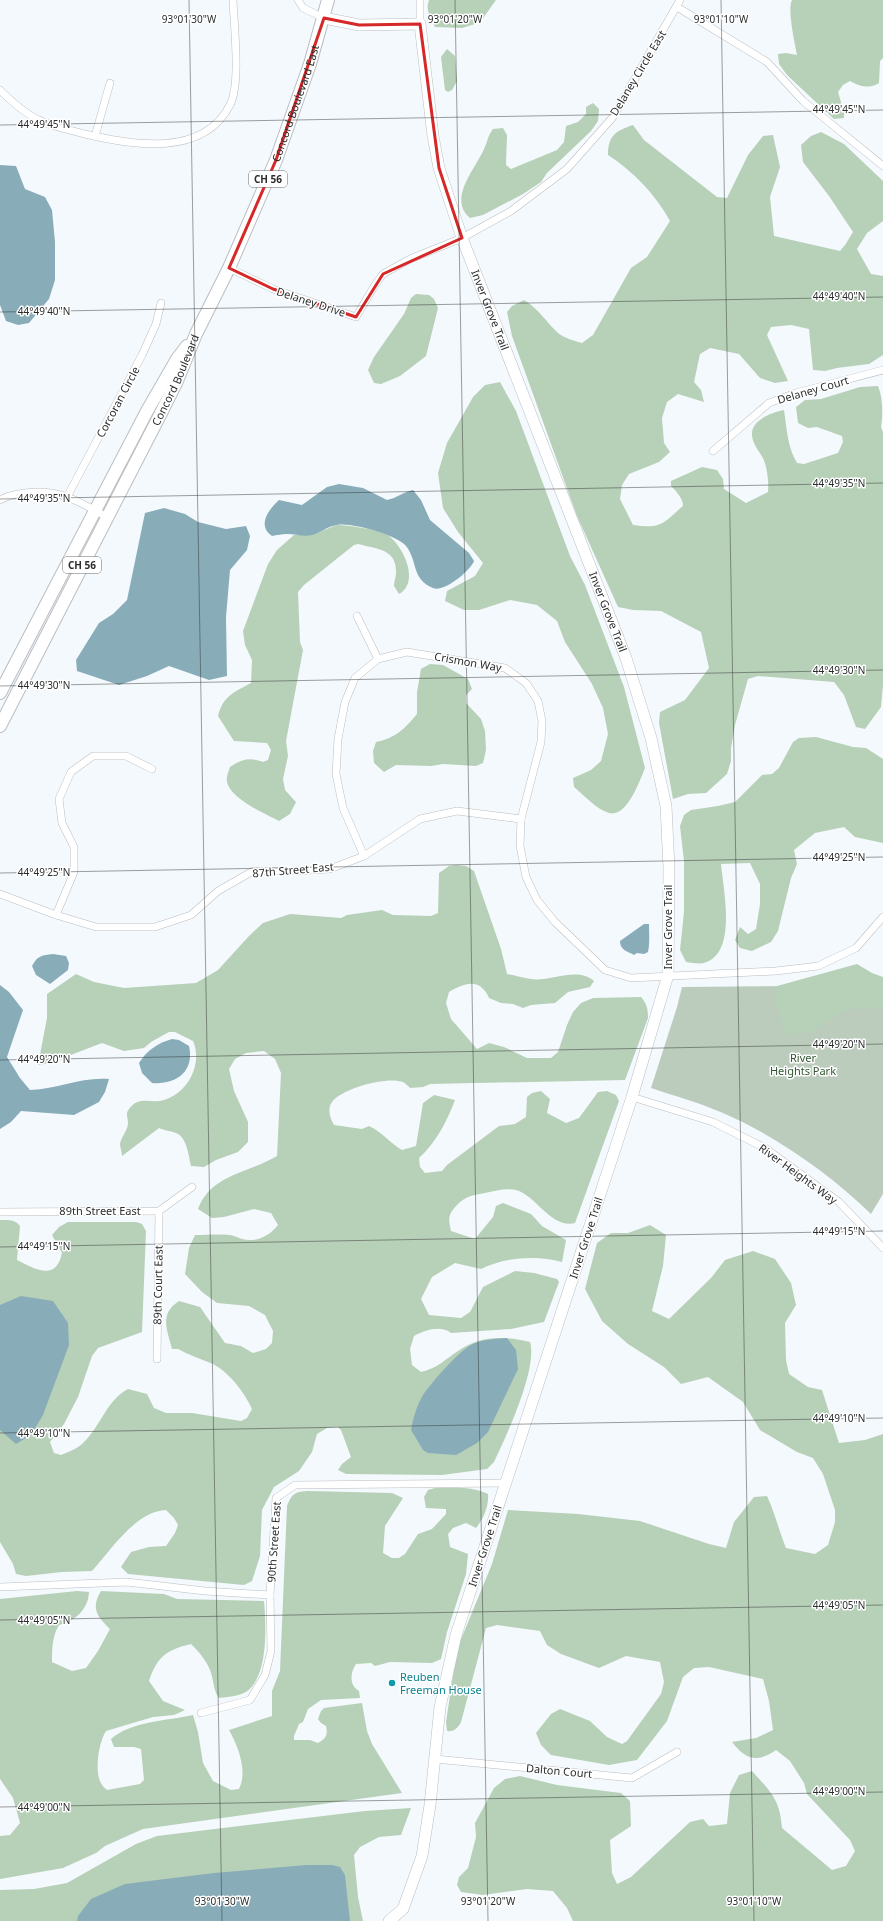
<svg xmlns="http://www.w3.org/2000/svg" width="883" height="1921" viewBox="0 0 883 1921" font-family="'Noto Sans',sans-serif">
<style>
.green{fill:#bcccbc}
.forest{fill:#b7d0b8}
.water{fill:#88adb9}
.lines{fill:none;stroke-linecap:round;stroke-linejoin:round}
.street-casing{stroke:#babec2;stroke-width:8}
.secondary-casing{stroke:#babec2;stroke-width:12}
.primary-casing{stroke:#babec2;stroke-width:14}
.street{stroke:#fff;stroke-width:7}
.secondary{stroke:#fff;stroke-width:11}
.primary{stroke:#fff;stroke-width:12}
.marked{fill:none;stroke:#d62828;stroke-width:3;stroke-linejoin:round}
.ticks{fill:none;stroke:#2a2c2d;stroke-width:1;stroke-opacity:0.45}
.culture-dot{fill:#0f9aa8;stroke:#fff;stroke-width:1.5}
.labels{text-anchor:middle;stroke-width:3;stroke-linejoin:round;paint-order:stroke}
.shield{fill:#fff;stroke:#6a6b6c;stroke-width:1}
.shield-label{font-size:10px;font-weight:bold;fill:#2a2c2d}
.street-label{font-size:11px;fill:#2a2c2d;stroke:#fff}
.park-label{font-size:11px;fill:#305632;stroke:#fff}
.culture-label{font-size:11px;fill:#0d838f;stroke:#fff;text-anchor:start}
.ticks-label{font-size:10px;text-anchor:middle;fill:#2a2c2d;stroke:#fff;stroke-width:3;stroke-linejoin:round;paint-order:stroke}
</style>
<rect width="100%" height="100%" fill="#f4f9fd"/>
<path class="green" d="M883 985V1194L871 1214C830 1174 776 1136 723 1113 700 1103 675 1096 651 1088L677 1007 682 987Z"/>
<g class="forest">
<path d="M429 0H496L481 21 475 24 462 28 435 27C431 19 425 10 429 0Z"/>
<path d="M792 0H883V58L880 61 879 83C869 89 860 87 850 81L843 85 838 92 844 112V118L834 119 787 75 779 64 778 54 786 53 797 55C795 44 787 9 792 0Z"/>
<path d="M447 49 455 56 457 81 452 90 448 92 445 90 441 57Z"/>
<path d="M593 103 599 109 598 121 591 131 547 173 541 182 523 194 483 215 470 218C447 199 476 168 484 149 488 141 487 137 493 129L503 128 507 135 506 165 511 169 557 150 564 142 566 126 578 122 586 114V107Z"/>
<path d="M633 125 644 140 717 197 727 198 748 155 763 136 773 135 780 167 770 197 774 236 840 251 845 245 853 232 829 196 803 162 801 145 811 136 821 132 844 144 883 181V221L867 233 857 249 871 274 883 276V355L869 364 837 368 825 371 813 370 809 329 791 325 771 327 767 335 788 381 775 383 760 378 739 354 710 348 700 354 694 382 701 390 704 402 678 394 667 402 662 418 664 443 670 452 659 462 629 474 622 485 620 499 633 525C662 529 662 524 683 506 683 498 676 491 671 486V481L702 467 717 470 723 479 724 489 746 503 768 492C769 481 767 467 763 458 759 451 751 442 752 432 754 419 773 412 784 410 787 429 787 446 797 463L804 464 838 453 843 442 842 436 817 427 808 428 798 423 796 407 805 400 821 399 860 387 878 386C883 398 883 415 881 427L883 432V685L881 707 865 729 856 727 844 695 834 682 758 676 748 679 735 725 731 748V761L727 774 706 793 688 794 673 799 659 723 660 712 685 700 709 668 701 632 661 611 633 610 618 607 577 516 512 336 507 312 512 306 524 300C539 309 546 322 558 333 564 338 575 341 582 343L593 335 631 268 647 257 670 221C655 194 634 172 608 155 608 135 616 131 633 125Z"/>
<path d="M416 294 429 295 434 299 438 308 426 356 400 376 381 384 374 383 368 370 374 357 404 314 411 298Z"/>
<path d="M500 382 516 411 570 556 585 585 624 687 645 768C640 780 627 818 609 813 596 809 584 795 574 787L573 778 591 770 601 761 608 734 603 708 592 684 565 642 557 621 537 605 510 600 479 610H464L445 601 447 591 475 576 483 563 458 532 443 508 438 473 447 443 473 397 485 385Z"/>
<path d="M337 525C347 525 381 530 388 535 404 547 420 582 399 594L394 586C394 581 396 577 396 573 397 549 377 549 358 544L354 545 304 585 298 592 300 642 303 650 286 741 288 756 283 779 285 790 296 802 290 814 279 821C265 814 234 800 228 785 225 779 228 773 230 767 242 759 249 757 263 762L268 760 271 750 267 743 234 741 218 716C223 696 233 693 251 683L252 660 245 645 243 631 268 564 277 550 294 535H311Z"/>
<path d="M430 664 443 665 468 679 472 689 466 695V703L481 719 485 731 486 750 483 763 476 766 443 764 431 766 396 765 384 772 374 763 373 751 376 742C394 739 406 728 417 714V692L421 669Z"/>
<path d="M816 737 853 747 866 748 883 759V843L855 837 844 827 815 833 794 850 797 864 791 878 778 931 771 942 752 951 740 948 735 940 740 927 748 934 756 929 760 904V884L750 863 721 864C723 888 738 954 704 963 699 964 692 963 686 962L680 950 684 912V861L680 826 684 815 691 810 718 806 735 802 762 775 772 774 779 768 793 742 799 738Z"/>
<path d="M456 865 466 866 474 871 501 949 507 974C515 975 523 978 531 979 551 982 577 966 594 981L590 987 568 992 555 1003 531 1005 523 1008 513 1004 501 1003 489 998C480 977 464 983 449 992L446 1003 451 1019 477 1049 489 1043 504 1047 527 1058H551L558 1052 567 1025 573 1012 581 1003 593 998 641 997C647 1004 648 1009 648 1018L625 1080 430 1084 423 1087 410 1088C408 1086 405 1083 403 1082 388 1076 342 1088 332 1102 327 1109 330 1118 334 1125L362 1129 369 1126C381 1131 390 1143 402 1150L416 1146 423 1103 434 1095 455 1100C447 1121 436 1143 419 1158L420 1167 425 1173 442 1171 447 1165 499 1126 515 1124 526 1117 527 1097 532 1093 541 1091 550 1099 547 1113 566 1123 579 1118 598 1092 607 1091 616 1095 619 1101 575 1223C551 1229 537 1196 516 1190 506 1188 495 1191 485 1193 474 1195 466 1196 458 1204 448 1214 448 1218 451 1231L475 1239 493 1217 496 1206 503 1203 531 1214 542 1226 566 1240 562 1262C537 1255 504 1257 481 1269L455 1263 432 1277 421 1299 429 1315 461 1318 470 1312 483 1287 515 1271 534 1273 557 1279 559 1282 544 1322 511 1329 451 1333C441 1325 425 1330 414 1336L410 1349 412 1365 421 1372C436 1369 446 1359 458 1351 481 1335 504 1336 530 1342 538 1368 506 1437 494 1462L487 1469 442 1475 346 1474 338 1470 342 1464 351 1457 341 1430 338 1427 327 1428 317 1434 312 1452 299 1471 274 1487 262 1510 260 1556 252 1581 244 1585 128 1574 121 1567 131 1552 149 1547 166 1546 175 1533 178 1525 174 1518 166 1510C136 1511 111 1550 92 1571L62 1572 26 1576 16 1574 13 1564 0 1542V1220C8 1220 15 1219 20 1226L17 1260C35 1269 56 1282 62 1253L52 1235 59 1227 68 1222H136L142 1224 146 1231 142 1332 98 1348 92 1356 78 1397 64 1424 50 1442 54 1453 61 1455C69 1452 79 1448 85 1441 101 1425 107 1400 128 1389L147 1394 154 1408 166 1413H192L241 1421 247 1418 252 1409C244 1392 230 1373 213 1364 201 1359 189 1355 178 1349H172C167 1329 159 1314 179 1301L200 1307 225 1343 241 1346 253 1353 266 1349 272 1343 273 1331 265 1315 249 1306 217 1303 202 1292 185 1274 189 1248 195 1235C207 1235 218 1234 230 1235 236 1236 242 1240 248 1240 260 1241 271 1234 278 1225L271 1213 254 1209 224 1217 212 1218 198 1209C211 1174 249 1173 277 1156L281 1073 275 1059 264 1051 246 1053 235 1059 229 1069 234 1091 248 1122V1142L238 1152 216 1160 204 1167 191 1166C189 1157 187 1139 178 1134 173 1131 165 1131 159 1128L122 1156C122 1152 120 1147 120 1144 121 1137 128 1130 128 1123 128 1117 125 1114 129 1109 139 1095 152 1104 164 1100 188 1093 203 1064 193 1041L175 1032H169L151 1042 144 1048 124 1051 102 1043 50 1063 38 1065 47 1018V994L76 974 94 982 124 988 196 983 218 970 249 936 263 923 290 914 341 918 347 915 382 910 393 915 431 916 438 913 439 873 449 866Z"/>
<path d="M857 964 872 973 883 977V1008L849 1009 808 1033 787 1034 774 1002 777 986Z"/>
<path d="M650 1225 666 1235 663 1266 652 1311 669 1319 711 1278 725 1260 753 1251 775 1259 791 1283 796 1305 785 1323 786 1360 789 1374 808 1387 822 1390 839 1443 865 1440 883 1434V1921H573L567 1908 553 1891 527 1889 483 1895 461 1892 457 1885 459 1877 468 1868 476 1837 475 1823 494 1788 505 1779 520 1776 557 1785 621 1793 630 1801 631 1826 610 1840 612 1873 617 1884 631 1877 690 1822 703 1819 709 1826 727 1824 730 1793 739 1775 752 1771C770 1791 780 1799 782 1828L832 1870 846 1866 855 1851 850 1840 807 1794 804 1783 790 1761 776 1750C757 1763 746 1760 732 1742L756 1738 773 1730 769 1701 763 1679 709 1667 694 1668 683 1677 667 1721 637 1760 609 1765 551 1755 541 1745 536 1733 551 1714 560 1709 590 1721 607 1737 622 1744 627 1741 661 1694 664 1682 660 1662 626 1656 599 1668 561 1654 547 1645 540 1631 497 1625 486 1628 461 1722C458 1728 454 1732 447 1731L446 1722 457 1649 492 1564 508 1510 578 1514 640 1521 709 1544 726 1548 734 1522 754 1497 767 1496C775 1513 779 1531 786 1548L815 1554 828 1545 835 1522V1510L823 1474 813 1458 797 1452 760 1430 743 1402 708 1377 681 1384 664 1367 628 1344 602 1321 585 1289 597 1243 611 1233H628Z"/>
<path d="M435 1488C452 1488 472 1486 488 1494 489 1506 484 1518 476 1528L466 1523 453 1528 448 1534 450 1547 468 1554 466 1574 447 1632 441 1659 432 1663 390 1662 375 1666 371 1663 356 1664C350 1673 349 1685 359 1691L360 1698 321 1700 308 1709 303 1722 299 1724 294 1736V1740H310L318 1743C326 1739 328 1735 326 1726L321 1723 318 1719 321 1711 324 1708 362 1703 367 1731 372 1744 402 1793 143 1829 105 1846 96 1853 63 1868 0 1879V1836L10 1835 20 1823 13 1798 0 1779V1599L77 1591 89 1592C88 1610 75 1621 59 1625 52 1636 52 1650 52 1662L72 1671 86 1668 98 1651 110 1629C98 1617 90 1609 101 1591L164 1594 177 1599 264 1601C266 1625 269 1676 246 1692 239 1696 227 1697 219 1698 213 1690 214 1680 210 1670 206 1660 199 1652 191 1644 166 1650 157 1657 149 1681L163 1701 185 1710 174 1715 153 1717 106 1731C99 1741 94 1772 101 1783 102 1786 105 1788 107 1790L140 1784 144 1780 141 1749 134 1747H114L111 1739C132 1721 166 1721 193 1715L198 1732 203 1763 213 1781 231 1790 239 1789C248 1771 238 1746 229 1730L272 1716V1691L280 1671 287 1506C292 1494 294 1492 307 1491L392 1493 403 1498 385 1526 383 1553 392 1558H399L405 1554 418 1534 432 1529 446 1514V1509L426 1508 424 1497 428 1490Z"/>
<path d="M411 1808 401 1835 379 1837 360 1847 354 1855 358 1897 363 1921H0V1890L34 1889 67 1883 136 1844 157 1836 365 1811Z"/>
</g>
<g class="water">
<path d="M0 165 16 166 25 189 45 197 52 210 55 242V280L49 299 29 323 18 325 6 321 0 305Z"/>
<path d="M339 484 363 488 387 500C397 498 403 492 413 490L421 500 430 520 469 553 474 561C471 570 444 593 433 588 411 579 418 561 406 546 397 535 351 522 337 525 328 526 320 533 312 535 304 537 295 534 287 534 282 534 277 535 272 536 257 526 268 510 279 500L302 505 327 487Z"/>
<path d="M164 508 185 514 198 522 226 529 246 526 250 536 247 550 230 570 226 617 227 676 209 680 169 666 147 676 119 685 77 671 76 660 99 623 113 614 127 600 145 513Z"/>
<path d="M644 924H649C649 932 650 944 648 952L644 954 637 953 634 955C627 951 620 950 620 941Z"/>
<path d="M53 954 66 956 69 963 68 970 50 984 36 975 32 966C37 956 42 955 53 954Z"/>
<path d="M0 985 9 992 23 1010 7 1057 20 1078 30 1090C59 1089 80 1077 109 1079L105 1092 99 1102 74 1115 21 1111 11 1122 0 1129Z"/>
<path d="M172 1039 179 1040 189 1046C195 1072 175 1085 152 1083L142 1073 139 1063C147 1050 158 1043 172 1039Z"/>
<path d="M21 1296 53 1301 68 1323 69 1345 43 1415 31 1435 16 1444 0 1430V1305Z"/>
<path d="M507 1338 516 1350 518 1369 488 1432 477 1443 456 1455 428 1453 423 1450 411 1430C413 1418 417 1405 423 1395 432 1382 458 1352 471 1345 482 1339 495 1339 507 1338Z"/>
<path d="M307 1865H332L340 1867 345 1875 350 1921H77L78 1916 91 1899 125 1884 214 1873Z"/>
</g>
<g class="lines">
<defs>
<g id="street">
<path d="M298 0 303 8 324 18"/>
<path d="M420 0V24"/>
<path d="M677 7 767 62 803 101 883 166"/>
<path d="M0 90C12 102 25 114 41 121 55 127 70 130 85 134 131 145 203 158 230 105 241 83 234 27 233 0"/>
<path d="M95 136 110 83"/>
<path d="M229 268 273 289 356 317 375 285 383 274 410 259 462 238 511 211 567 169 613 117 680 0"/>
<path d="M713 451 769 403 796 393 883 370"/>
<path d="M67 497 142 355 156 324 161 303"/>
<path d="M0 500C18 490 48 490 67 497 81 502 94 510 107 517"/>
<path d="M357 616 378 659"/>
<path d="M364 856 343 808 336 774 338 739 345 702 355 678 378 659 407 652 505 668 526 683 538 701 542 721 541 742 521 819 520 846 526 877 537 900 555 922 605 970 631 978 776 971 818 966 856 948 883 917"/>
<path d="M0 894 56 915 96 927H155L191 915 218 891 253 871H293L330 869 364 856 420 819 457 811 521 819"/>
<path d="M56 915 74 872V847L62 823 59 799 71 772 93 756H126L152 769"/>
<path d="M632 1097 713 1122 765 1148 839 1202 883 1248"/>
<path d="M0 1212 159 1211 192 1187"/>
<path d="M157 1359 159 1211"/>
<path d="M0 1587 127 1582 205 1591 270 1595"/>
<path d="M201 1713 250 1700 265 1675 271 1651 270 1595 276 1498 295 1485 505 1483"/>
<path d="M435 1759 632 1778 677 1752"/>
</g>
<g id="secondary">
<path id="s1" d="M324 18 359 25 420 24 433 136 439 168 462 238 626 658 651 738 666 806 669 868 668 975 632 1097 456 1635 440 1707 430 1805 422 1856 403 1909 389 1921"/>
</g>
<g id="primary">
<path d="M0 693 147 411 177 359 187 346"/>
<path id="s2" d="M0 726 161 413 177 381 196 334 229 268 276 160 310 64 328 0"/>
</g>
</defs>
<use href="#street" class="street-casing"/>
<use href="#secondary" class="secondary-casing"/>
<use href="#primary" class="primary-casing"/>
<use href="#street" class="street"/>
<use href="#secondary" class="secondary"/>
<use href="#primary" class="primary"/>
</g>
<path class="marked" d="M324 18 359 25 420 24 439 168 462 238 383 274 356 317 273 289 229 268 276 160Z"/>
<path class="ticks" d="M189 0 222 1921M455 0 488 1921M721 0 754 1921M0 125 883 110M0 312 883 297M0 499 883 483M0 686 883 670M0 873 883 857M0 1060 883 1044M0 1247 883 1231M0 1433 883 1418M0 1620 883 1605M0 1807 883 1792"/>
<circle class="culture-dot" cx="392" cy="1683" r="4"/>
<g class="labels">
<g class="shield">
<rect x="249" y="171" width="38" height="16" rx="3"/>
<rect x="63" y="557" width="38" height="16" rx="3"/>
</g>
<g class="shield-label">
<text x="268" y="183">CH 56</text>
<text x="82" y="569">CH 56</text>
</g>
<g class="street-label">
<text transform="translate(638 73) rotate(-59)" y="4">Delaney Circle East</text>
<text dy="4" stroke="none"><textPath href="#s2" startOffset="690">Concord Boulevard East</textPath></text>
<text transform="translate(311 302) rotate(18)" y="4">Delaney Drive</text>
<text dy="4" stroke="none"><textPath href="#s1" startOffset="393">Inver Grove Trail</textPath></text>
<text dy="4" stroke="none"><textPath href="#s2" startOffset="388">Concord Boulevard</textPath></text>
<text transform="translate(813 390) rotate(-16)" y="4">Delaney Court</text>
<text transform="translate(118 402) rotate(-62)" y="4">Corcoran Circle</text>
<text dy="4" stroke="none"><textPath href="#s1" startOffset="717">Inver Grove Trail</textPath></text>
<text transform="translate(468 662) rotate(10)" y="4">Crismon Way</text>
<text transform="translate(293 870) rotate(-5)" y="4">87th Street East</text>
<text transform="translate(668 927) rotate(-90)" y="4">Inver Grove Trail</text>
<text transform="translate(798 1174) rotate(36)" y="4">River Heights Way</text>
<text x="100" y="1215">89th Street East</text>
<text transform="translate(586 1238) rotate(-72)" y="4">Inver Grove Trail</text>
<text transform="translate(158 1285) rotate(-89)" y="4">89th Court East</text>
<text transform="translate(274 1542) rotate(-86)" y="4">90th Street East</text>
<text transform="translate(485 1546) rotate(-72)" y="4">Inver Grove Trail</text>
<text transform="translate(559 1771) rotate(5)" y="4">Dalton Court</text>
</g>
<g class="park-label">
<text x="803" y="1062">River<tspan x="803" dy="13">Heights Park</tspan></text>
</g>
<g class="culture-label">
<text x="400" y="1681">Reuben<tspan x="400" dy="13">Freeman House</tspan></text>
</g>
</g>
<g class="ticks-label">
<text x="189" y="23">93°01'30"W</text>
<text x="455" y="23">93°01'20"W</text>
<text x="721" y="23">93°01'10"W</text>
<text x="839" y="113">44°49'45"N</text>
<text x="44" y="128">44°49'45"N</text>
<text x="839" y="300">44°49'40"N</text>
<text x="44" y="315">44°49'40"N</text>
<text x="839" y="487">44°49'35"N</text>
<text x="44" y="502">44°49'35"N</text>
<text x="839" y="674">44°49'30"N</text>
<text x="44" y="689">44°49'30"N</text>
<text x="839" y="861">44°49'25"N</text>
<text x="44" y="876">44°49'25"N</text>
<text x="839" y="1048">44°49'20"N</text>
<text x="44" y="1063">44°49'20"N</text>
<text x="839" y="1235">44°49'15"N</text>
<text x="44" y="1250">44°49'15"N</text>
<text x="839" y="1422">44°49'10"N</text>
<text x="44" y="1437">44°49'10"N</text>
<text x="839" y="1609">44°49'05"N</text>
<text x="44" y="1624">44°49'05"N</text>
<text x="839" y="1795">44°49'00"N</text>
<text x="44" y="1811">44°49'00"N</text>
<text x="222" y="1905">93°01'30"W</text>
<text x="488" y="1905">93°01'20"W</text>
<text x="754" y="1905">93°01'10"W</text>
</g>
</svg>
